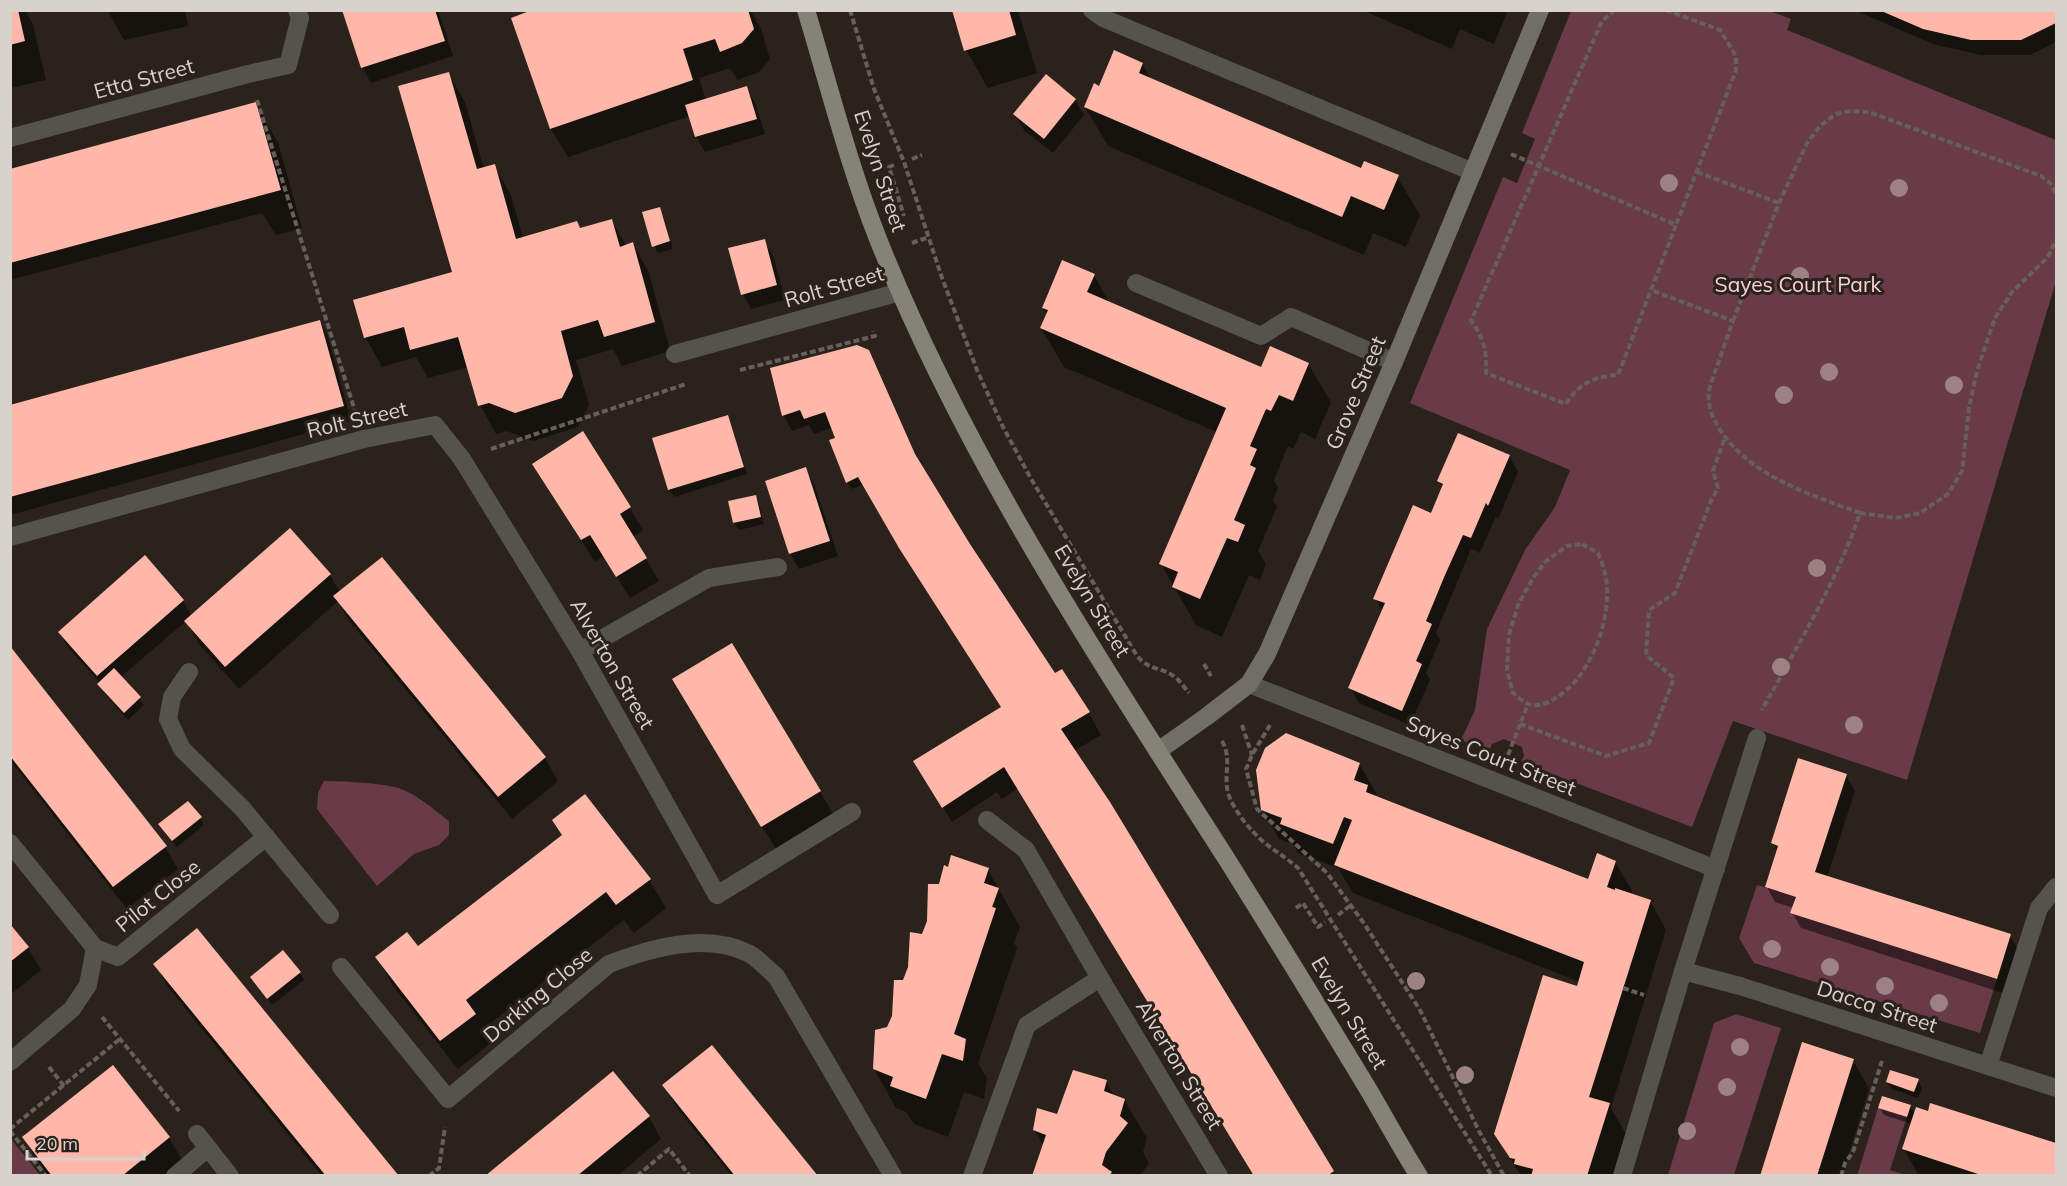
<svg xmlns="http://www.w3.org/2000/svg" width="2067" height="1186" viewBox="0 0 2067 1186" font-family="Mulish,sans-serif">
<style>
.green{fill:#693b48}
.shadow{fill:#0007;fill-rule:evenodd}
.building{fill:#feb7a8}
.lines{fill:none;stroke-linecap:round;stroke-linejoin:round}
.path{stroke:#67605a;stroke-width:4;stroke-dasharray:6 3;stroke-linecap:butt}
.lane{stroke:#55534e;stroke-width:18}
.street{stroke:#55534e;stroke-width:18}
.secondary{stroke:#706e66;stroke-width:18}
.primary{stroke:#858278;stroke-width:18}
.tree{fill:#9c8284}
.labels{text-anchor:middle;stroke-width:6;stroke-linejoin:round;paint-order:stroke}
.street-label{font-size:21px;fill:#d8d2cd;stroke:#2a221b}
.park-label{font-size:21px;fill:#f9d1da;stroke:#2a221b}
</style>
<rect width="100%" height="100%" fill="#2a221b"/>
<g class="green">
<path d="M1571 11H1770L1791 19 1787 30 2056 140V281L1907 780 1733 721 1692 827 1521 762 1524 756 1522 747 1504 739 1492 744 1489 751 1461 740 1475 710 1487 629 1525 550 1555 507 1570 470 1410 403 1503 177 1517 183 1535 139 1522 133Z"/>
<path d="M324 781C342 781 381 783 398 788 417 794 433 809 449 821V835L439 845 414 854 377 886 317 809 318 793Z"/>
<path d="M1757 885 1796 897 1791 913 1997 979 1980 1033 1754 963 1739 938Z"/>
<path d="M1736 1014 1781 1028 1734 1175H1668L1714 1023Z"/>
<path d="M1878 1108 1907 1117 1890 1170 1906 1175 1857 1176Z"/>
<path d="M10 1139H11L40 1175H11Z"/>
</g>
<g class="shadow">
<path d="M10 10H25L33 25 46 80 10 88Z"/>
<path d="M107 10H185L188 26 124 40Z"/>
<path d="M343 10H438L453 56 371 83 362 67Z"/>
<path d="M537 10H750L761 29 770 59 759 72 738 80 730 68 699 78 706 100 747 88 755 103 765 134 705 152 696 136 690 116 568 157 551 129 513 19Z"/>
<path d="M954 10H1018L1037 73 988 88 966 50Z"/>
<path d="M1362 10H1508L1494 44 1460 29 1452 49Z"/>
<path d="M1854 10H2056V42L2030 55H1981L1933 44Z"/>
<path d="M1142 64 1152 80 1362 170 1397 177 1420 215 1406 247 1373 233 1364 255 1108 146 1085 107 1100 88Z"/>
<path d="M448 73 465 102 484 169 494 166 511 195 523 238 580 230 612 221 626 246 633 244 649 273 670 351 622 366 613 349 576 360 589 405 578 427 533 441 507 431 496 434 480 405 469 367 428 378 416 357 382 367 366 338 355 301 454 273Z"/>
<path d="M1075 100 1084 115 1053 153 1024 130 1015 114Z"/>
<path d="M256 104 278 143 302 228 276 235 262 213 10 280V171Z"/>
<path d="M659 209 663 216 673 249 658 253 654 246Z"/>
<path d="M764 241 773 256 785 300 751 309 743 294Z"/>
<path d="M1094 275 1110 304 1262 369 1308 364 1331 402 1315 439 1301 432 1293 449 1288 446 1274 480 1278 488 1273 500 1277 507 1258 551 1266 564 1260 580 1249 575 1222 637 1196 625 1161 564 1217 432 1064 367 1041 328 1047 315 1043 308Z"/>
<path d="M320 322 328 337 351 421 10 515V407Z"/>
<path d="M868 351 877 367 894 406 892 407 904 428 918 462 968 545 1055 675 1088 712 1101 735 1074 751 1109 803 1335 1176H1254L1018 788 1002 799 997 792 952 822 924 777 1002 708 864 484 852 489 847 482 832 428 814 434 809 425 792 431 784 416 771 370Z"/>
<path d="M727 416 731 424 747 474 674 497 670 490 654 439Z"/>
<path d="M583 433 643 530 633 537 659 581 630 598 604 556 595 562 547 486Z"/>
<path d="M1509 456 1518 472 1498 519 1496 516 1480 553 1471 549 1436 633 1440 640 1426 673 1430 680 1410 725 1359 703 1350 688 1383 612 1375 598 1432 515 1443 488 1439 481Z"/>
<path d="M805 469 814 484 838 556 799 569 790 554Z"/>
<path d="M755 497 759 504 764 524 739 530 734 523 730 503Z"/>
<path d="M382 559 545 758 558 781 512 819 348 619 338 601 239 689 199 644 186 621 121 677 144 705 128 720 103 692 99 684 100 683 68 647 60 632 183 601 192 617 330 575 340 593Z"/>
<path d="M10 648 165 847 178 869 127 909 10 760Z"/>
<path d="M687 702 820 791 833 814 776 849Z"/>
<path d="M1359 764 1376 793 1374 797 1589 881 1615 862 1632 891 1631 895 1650 901 1666 930 1611 1108 1626 1134 1612 1176H1521L1495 1134 1580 982 1353 893 1338 868 1298 853 1293 844 1279 839 1262 810Z"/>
<path d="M1846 776 1855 791 1827 877 2010 936 2019 951 2006 994 1801 928 1792 912 1794 908 1775 902 1767 887 1778 852 1773 843Z"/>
<path d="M200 818 204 825 177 847 164 831Z"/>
<path d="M554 821 649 880 666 908 634 933 624 920 483 1029 491 1043 458 1069 393 986 377 957 417 948 563 836Z"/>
<path d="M988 870 1020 927 1014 943 1017 948 978 1063 987 1078 984 1099 964 1092 948 1137 914 1124 906 1112 896 1108 874 1069 940 886ZM993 900H996L990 914Z"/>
<path d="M10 926 28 948 41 970 10 995Z"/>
<path d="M155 964 397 1176H322L168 987Z"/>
<path d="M300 973 304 980 272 1005 252 978Z"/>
<path d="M1853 1060 1869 1089 1842 1176H1762Z"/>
<path d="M113 1067 169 1138 182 1160 163 1176H49L37 1160 24 1138Z"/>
<path d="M1106 1081 1114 1096 1124 1100 1147 1138 1143 1152 1149 1163 1140 1176H1034L1044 1147 1035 1130Z"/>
<path d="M1918 1081 1922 1088 1918 1098 1892 1089 1888 1082Z"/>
<path d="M664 1085 816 1176H732L677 1108Z"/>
<path d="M1931 1105 2056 1145V1176H1919L1904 1149 1912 1124 1884 1115 1880 1108 1910 1107 1915 1114 1929 1113Z"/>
<path d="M649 1117 661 1139 617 1176H487Z"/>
</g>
<g class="building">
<path d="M10 10H18L25 41 10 45Z"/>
<path d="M342 10H435L445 41 361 68Z"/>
<path d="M532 10H748L754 29 742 43 720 52 715 39 683 49 693 80 550 129 511 18Z"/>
<path d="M952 10H1009L1016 35 964 51Z"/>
<path d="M1879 10H2056V23L2021 40H1971L1923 29Z"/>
<path d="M1114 50 1143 63 1139 73 1361 168 1364 161 1399 175 1384 210 1351 196 1342 217 1084 107 1094 83 1099 86Z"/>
<path d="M449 72 477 169 495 164 516 239 577 221 580 228 612 219 620 247 633 242 655 322 604 337 598 320 561 331 573 376 562 398 515 413 489 403 478 406 458 337 410 350 404 327 364 338 353 300 452 272 398 86Z"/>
<path d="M1046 74 1076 99 1044 139 1013 114Z"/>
<path d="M747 86 757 119 695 137 685 105Z"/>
<path d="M256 102 281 190 10 263V169Z"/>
<path d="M660 207 670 241 652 247 642 212Z"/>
<path d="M765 239 777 285 741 295 728 248Z"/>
<path d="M1062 260 1095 274 1087 292 1261 367 1270 346 1309 363 1293 401 1279 395 1271 411 1266 409 1250 446 1257 449 1250 465 1256 468 1234 520 1245 525 1238 542 1227 538 1200 599 1172 587 1178 572 1159 564 1226 408 1040 328 1048 310 1042 308Z"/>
<path d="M320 320 344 406 10 497V405Z"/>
<path d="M857 345 869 350 915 454 970 544 1055 673 1062 669 1090 712 1061 729 1110 802 1334 1171 1327 1176H1254L1004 767 942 808 913 761 1001 707 899 548 858 477 846 483 829 440 835 438 825 412 804 419 800 410 782 416 770 368Z"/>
<path d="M728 415 744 467 668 490 652 438Z"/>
<path d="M583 431 631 507 620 514 647 558 616 577 590 535 581 540 532 464Z"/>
<path d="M1458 433 1510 455 1488 506 1486 503 1471 538 1463 535 1445 575 1426 621 1432 624 1416 661 1422 664 1402 711 1348 688 1385 603 1373 599 1413 505 1431 513 1443 484 1437 481Z"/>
<path d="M806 467 830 541 789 554 765 481Z"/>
<path d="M756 495 761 517 733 523 728 501Z"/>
<path d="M290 528 331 574 225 667 184 621Z"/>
<path d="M145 555 184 600 97 676 58 632Z"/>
<path d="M382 557 546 757 498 797 333 596Z"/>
<path d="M732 643 821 791 761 827 672 679Z"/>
<path d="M10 646 167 846 113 887 10 756Z"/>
<path d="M114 668 141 697 124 713 97 684Z"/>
<path d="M1286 733 1360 763 1354 780 1368 785 1366 792 1575 874 1588 879 1597 853 1616 861 1607 887 1615 890V888L1651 900 1589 1097 1610 1103 1587 1176H1531L1533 1169 1514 1164 1515 1159 1510 1158 1494 1134 1543 975 1577 986 1584 962 1334 865 1352 820 1344 817 1333 844 1280 824 1282 818 1261 810 1256 770 1265 748Z"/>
<path d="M1798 758 1847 774 1815 872 2011 934 1997 979 1790 913 1796 897 1765 887 1778 846 1771 843Z"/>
<path d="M585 794 651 879 616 905 606 892 466 1000 476 1014 440 1041 375 957 407 932 418 946 562 835 552 820Z"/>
<path d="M188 801 202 817 172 841 158 824Z"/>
<path d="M951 855 989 868 984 883 999 888 992 907 996 908 954 1034 966 1039 963 1061 942 1054 926 1099 890 1086 893 1077 873 1069 875 1030 887 1027 892 1016 894 980H903L908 967 910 932 922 934 927 921 928 884H939L944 865 948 867Z"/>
<path d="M10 924 29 947 10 962Z"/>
<path d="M197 928 399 1176H326L153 964Z"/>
<path d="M283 950 301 972 267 999 250 977Z"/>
<path d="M1802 1042 1854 1059 1817 1176H1760Z"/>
<path d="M712 1045 818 1176H735L662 1085Z"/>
<path d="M113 1065 170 1137 122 1176H52L22 1137Z"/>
<path d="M1073 1070 1107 1080 1104 1091 1125 1099 1120 1116 1128 1123 1106 1152 1102 1165 1112 1172 1109 1176H1032L1046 1135 1033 1130 1037 1108 1057 1114Z"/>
<path d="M1890 1070 1919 1079 1914 1092 1886 1082Z"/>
<path d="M613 1071 650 1116 577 1176H485Z"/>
<path d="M1882 1096 1911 1105 1907 1117 1878 1108Z"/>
<path d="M1930 1103 2056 1143V1176H1984L1902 1149 1916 1107 1928 1111Z"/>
</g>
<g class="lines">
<g class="path">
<path d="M850 10 874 89 904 162 941 275 977 370 1002 425 1030 477 1137 656C1151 671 1157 666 1172 675 1179 679 1184 687 1189 693"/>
<path d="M1615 10 1602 21 1471 321C1484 337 1487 352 1486 373L1566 404C1578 384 1595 376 1618 375L1651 290"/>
<path d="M1666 10 1720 30 1736 56V70L1676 225"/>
<path d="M257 100 355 411"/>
<path d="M1511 154 1676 225 1651 290 1733 321C1727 337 1722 353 1716 369 1714 376 1710 384 1709 391 1707 406 1713 418 1720 430 1752 477 1809 494 1860 513 1837 582 1797 646 1762 710"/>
<path d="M912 159 922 155"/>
<path d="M894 165 889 167 904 216"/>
<path d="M1697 172 1779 203"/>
<path d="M912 243 929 237"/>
<path d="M1733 321 1779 203 1807 143 1820 126 1836 114 1851 111 1869 112 2041 176 2052 185 2056 194"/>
<path d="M740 370 875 336 873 331"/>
<path d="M491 449 686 384"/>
<path d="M1860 513 1896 518 1920 513 1948 494 1962 471 1969 408 1977 371 1995 318 2012 292 2048 257 2056 240"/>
<path d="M1582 544 1598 553C1604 567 1608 581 1607 597 1606 634 1586 681 1554 699 1546 704 1536 707 1528 704 1523 702 1517 696 1513 693L1507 670 1509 635 1518 605 1533 578 1546 561 1567 546Z"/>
<path d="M1204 664 1211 676"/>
<path d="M1520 724 1606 756 1649 743 1674 678 1646 655 1649 610 1675 593 1711 501 1718 488 1713 471 1725 437"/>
<path d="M1242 725 1252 755"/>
<path d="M1270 725 1252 755 1246 769 1257 809 1327 873 1363 922 1420 1010 1479 1131 1504 1176"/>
<path d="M1222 741C1231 756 1225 771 1227 787 1228 804 1251 832 1265 843 1276 852 1288 859 1298 868L1492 1176"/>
<path d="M1508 755 1528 704"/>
<path d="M1296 908 1303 903 1318 927 1325 922"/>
<path d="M1338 915 1351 905"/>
<path d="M1623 988 1644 995"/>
<path d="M102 1017 179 1111"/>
<path d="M49 1067 64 1086"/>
<path d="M10 1129 120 1039"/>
<path d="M10 1131 46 1176"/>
<path d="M429 1176 439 1168 445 1127"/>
<path d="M637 1176 669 1149 690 1176"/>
<path d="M1841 1176 1845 1163 1853 1152 1882 1061"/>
</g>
<g class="lane">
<path d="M1092 10 1103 18 1473 172"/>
<path d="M1136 283 1261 336 1291 317 1394 362"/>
<path d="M580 651 709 578 778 567"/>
<path d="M189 672 172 697 168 719 182 749 242 808"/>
<path d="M717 895 852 812"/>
<path d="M1988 1066 2039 908 2056 887"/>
</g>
<g class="street">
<path d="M10 138 248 74 288 65 300 18 297 10"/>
<path d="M675 354 900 292"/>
<path d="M10 537 364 439 435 425 462 459 580 651 717 895"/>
<path d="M1249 684 1716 869"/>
<path d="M242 808 266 837"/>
<path d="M987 820 1026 850 1100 978 1219 1176"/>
<path d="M10 843 95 948 118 957 266 837 330 915"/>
<path d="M341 967 448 1099 609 964C651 948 705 932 748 953 758 958 767 969 776 976L893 1176"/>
<path d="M1683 971 1740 986 2056 1088"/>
<path d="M10 1062 72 1009 88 985 95 948"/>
<path d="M197 1134 230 1176"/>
<path d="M175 1176 208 1148"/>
<path d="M972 1176 1027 1025 1100 978"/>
<path d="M1622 1176 1683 971 1757 738"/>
</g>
<path class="secondary" d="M1158 751 1206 717 1249 684 1267 654 1394 362 1540 10"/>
<path class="primary" d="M806 10C829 86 849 166 878 239 965 458 1099 659 1226 858 1273 933 1319 1008 1365 1084 1383 1114 1400 1146 1419 1176"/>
</g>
<g class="tree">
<circle cx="1669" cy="183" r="9"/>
<circle cx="1899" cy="188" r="9"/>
<circle cx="1800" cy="276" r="9"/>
<circle cx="1829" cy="372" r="9"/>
<circle cx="1954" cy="385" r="9"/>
<circle cx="1784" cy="395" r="9"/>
<circle cx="1817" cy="568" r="9"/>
<circle cx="1781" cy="667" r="9"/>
<circle cx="1854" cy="725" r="9"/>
<circle cx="1772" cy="949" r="9"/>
<circle cx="1830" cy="967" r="9"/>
<circle cx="1416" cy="981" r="9"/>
<circle cx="1885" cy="986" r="9"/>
<circle cx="1939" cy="1003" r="9"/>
<circle cx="1740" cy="1047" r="9"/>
<circle cx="1465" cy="1075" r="9"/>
<circle cx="1727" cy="1087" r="9"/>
<circle cx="1687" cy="1131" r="9"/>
</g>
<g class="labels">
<g class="street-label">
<text transform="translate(144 79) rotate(-15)" y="7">Etta Street</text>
<text transform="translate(880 171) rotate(72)" y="7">Evelyn Street</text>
<text transform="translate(834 287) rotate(-16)" y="7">Rolt Street</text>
<text transform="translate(1356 393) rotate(-67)" y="7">Grove Street</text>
<text transform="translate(357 420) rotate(-13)" y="7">Rolt Street</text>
<text transform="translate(1092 601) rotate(59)" y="7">Evelyn Street</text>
<text transform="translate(612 664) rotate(60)" y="7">Alverton Street</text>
<text transform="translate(1491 756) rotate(22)" y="7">Sayes Court Street</text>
<text transform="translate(158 896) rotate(-39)" y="7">Pilot Close</text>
<text transform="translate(538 995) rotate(-40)" y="7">Dorking Close</text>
<text transform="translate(1877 1007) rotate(18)" y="7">Dacca Street</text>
<text transform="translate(1349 1013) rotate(59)" y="7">Evelyn Street</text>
<text transform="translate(1179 1065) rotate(59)" y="7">Alverton Street</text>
</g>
<g class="park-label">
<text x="1798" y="292">Sayes Court Park</text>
</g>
</g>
<rect width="2067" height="1186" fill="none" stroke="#d8d2cd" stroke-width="24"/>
<path d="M27 1150v9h117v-9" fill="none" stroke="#d8d2cd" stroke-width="3"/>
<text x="36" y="1150" font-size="18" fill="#d8d2cd" stroke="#2a221b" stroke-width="4.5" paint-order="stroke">20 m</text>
</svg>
